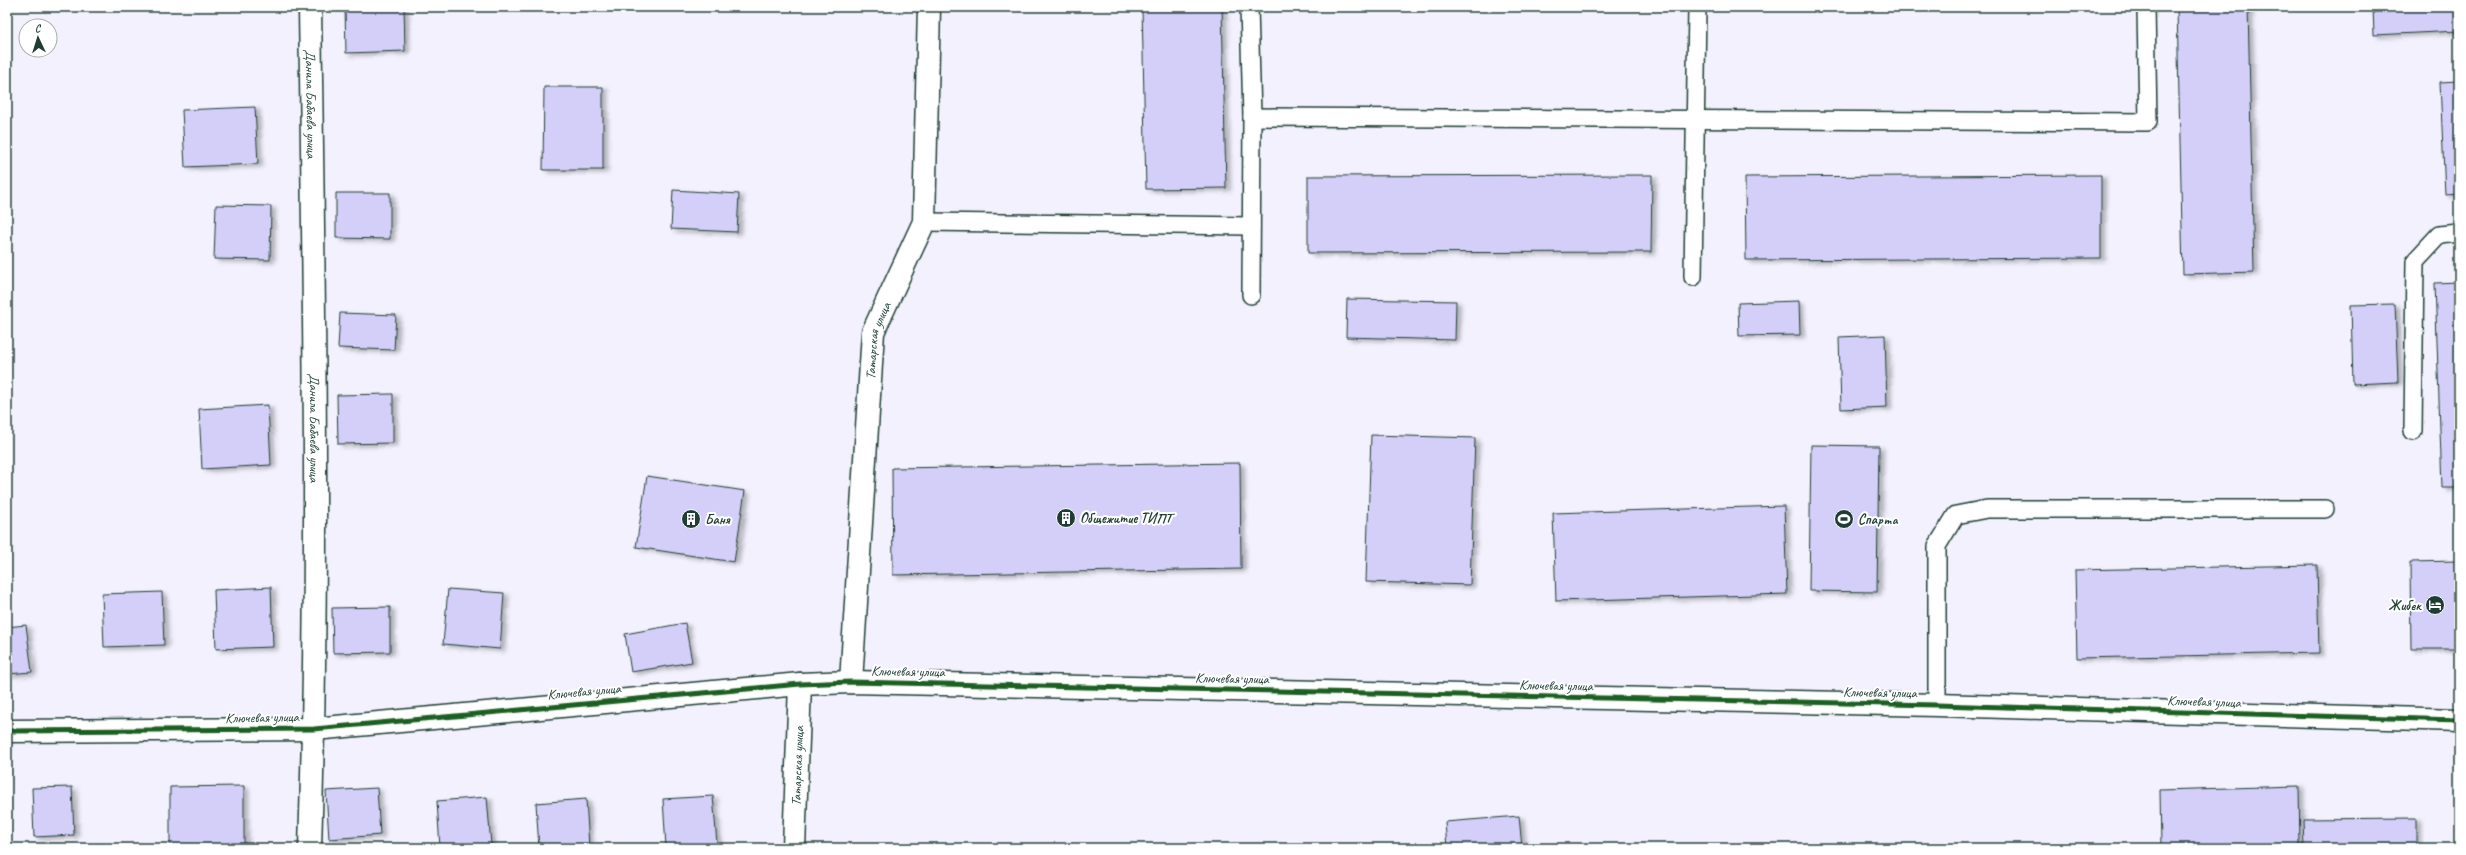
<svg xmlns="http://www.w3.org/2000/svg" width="2466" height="855" viewBox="0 0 2466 855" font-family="Caveat,sans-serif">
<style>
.building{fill:#d4cff8;stroke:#1f3d34;filter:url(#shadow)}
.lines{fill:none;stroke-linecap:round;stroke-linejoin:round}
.lane-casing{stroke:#1f3d34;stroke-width:20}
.street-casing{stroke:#1f3d34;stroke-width:25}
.lane{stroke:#fff;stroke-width:17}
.street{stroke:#fff;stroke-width:22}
.cycleway-casing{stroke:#fff;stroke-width:8}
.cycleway{stroke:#1b5e20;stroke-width:5}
.labels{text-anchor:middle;stroke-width:4;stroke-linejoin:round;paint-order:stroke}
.street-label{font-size:14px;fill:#1f3d34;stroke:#fff}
.poi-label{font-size:14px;font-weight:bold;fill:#1f3d34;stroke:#fff;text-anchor:start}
</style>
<defs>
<filter id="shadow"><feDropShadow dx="4.5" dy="2.5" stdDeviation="2" flood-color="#0004"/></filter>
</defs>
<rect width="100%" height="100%" fill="#f2f1fd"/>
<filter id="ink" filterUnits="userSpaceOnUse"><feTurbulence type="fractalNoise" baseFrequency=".025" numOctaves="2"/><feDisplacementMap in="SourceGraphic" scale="8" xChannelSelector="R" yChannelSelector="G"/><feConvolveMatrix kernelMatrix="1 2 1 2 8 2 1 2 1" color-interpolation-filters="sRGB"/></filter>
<g filter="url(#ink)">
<g class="building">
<path d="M345 7H404L405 51 346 53Z"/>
<path d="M1142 7H1222L1226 188 1146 189Z"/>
<path d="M2177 7H2248L2254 272 2183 274Z"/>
<path d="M2373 7H2459V31L2374 35Z"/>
<path d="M2459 81V194L2445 195 2440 82Z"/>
<path d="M544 87H603V170H543Z"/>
<path d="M255 107 258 164 185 167 182 110Z"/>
<path d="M1652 175 1651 252 1308 253V176Z"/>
<path d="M2101 175V258L1746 260 1745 177Z"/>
<path d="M673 190 739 194 737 232 671 229Z"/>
<path d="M336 193H390V239L336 238Z"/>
<path d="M216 205 271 206 270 260 214 259Z"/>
<path d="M2459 282V488H2442L2435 283Z"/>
<path d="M1347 299 1456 301 1455 340 1346 337Z"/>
<path d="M1799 301 1800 335 1739 336 1738 303Z"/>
<path d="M2395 304 2398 382 2353 384 2351 305Z"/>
<path d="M340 313 396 315 394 350 338 348Z"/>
<path d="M1885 335 1887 407 1841 409 1839 337Z"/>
<path d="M393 394V443L338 444 337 395Z"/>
<path d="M268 405 271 465 202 469 199 409Z"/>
<path d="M1371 435 1475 438 1470 585 1366 582Z"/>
<path d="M1811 445 1879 446 1877 592 1809 591Z"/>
<path d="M1240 463 1241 569 893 575 892 468Z"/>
<path d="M647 476 745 491 734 562 636 547Z"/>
<path d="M1784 506 1787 594 1556 601 1553 513Z"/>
<path d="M2459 561V649H2411L2410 562Z"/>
<path d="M2317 565 2319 653 2077 658 2075 570Z"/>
<path d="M271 587 273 647 216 649 214 590Z"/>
<path d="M448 589 504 593 500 649 443 644Z"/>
<path d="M162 592 164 645 104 647 102 594Z"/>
<path d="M390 607V652L333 653 332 608Z"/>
<path d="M685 623 692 662 631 672 625 634Z"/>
<path d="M26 625 32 672 7 674V627Z"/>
<path d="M244 786V848H170V787Z"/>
<path d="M2299 786 2300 848H2161L2160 790Z"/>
<path d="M72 787 74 835 34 837 32 788Z"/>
<path d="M377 788 380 835 329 839 326 791Z"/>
<path d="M713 796 717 844 666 847 663 799Z"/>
<path d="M487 797 491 845 440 848 437 801Z"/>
<path d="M586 799 589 847 539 848 536 803Z"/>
<path d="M1519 816 1522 848H1447L1445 822Z"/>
<path d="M2416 818V848H2304L2303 819Z"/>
<path d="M1441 844V848H1357Z"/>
</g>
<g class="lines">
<defs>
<g id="lane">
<path d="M1249 7 1252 117 1251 295"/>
<path d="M1252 117 2148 122 2146 7"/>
<path d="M924 222 1251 226"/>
<path d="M1693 277 1697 7"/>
<path d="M2413 431 2415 261 2439 235 2459 233"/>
<path d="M1937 705V546L1956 515 1987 509H2325"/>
</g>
<g id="street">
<path id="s1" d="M310 7C314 287 319 568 310 848"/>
<path id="s2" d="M851 682 873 332 924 222 929 7"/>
<path d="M7 731 314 729 800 684 851 682 1937 705 2459 720"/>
<path id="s3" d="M794 848 800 684"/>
</g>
</defs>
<use href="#lane" class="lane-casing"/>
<use href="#street" class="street-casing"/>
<use href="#lane" class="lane"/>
<use href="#street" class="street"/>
<defs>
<path id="cycleway" d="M7 731 314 729 800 684 851 682 1937 705 2459 720"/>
</defs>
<use href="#cycleway" class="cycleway-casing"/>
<use href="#cycleway" class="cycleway"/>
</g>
</g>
<defs>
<symbol id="building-disc" viewBox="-11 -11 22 22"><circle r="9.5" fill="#1f3d34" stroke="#fff"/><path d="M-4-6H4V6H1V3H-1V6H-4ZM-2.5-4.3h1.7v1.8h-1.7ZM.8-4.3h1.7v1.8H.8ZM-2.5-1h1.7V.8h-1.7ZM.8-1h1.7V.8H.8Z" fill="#fff"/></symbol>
<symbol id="stadium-disc" viewBox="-11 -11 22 22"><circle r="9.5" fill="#1f3d34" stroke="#fff"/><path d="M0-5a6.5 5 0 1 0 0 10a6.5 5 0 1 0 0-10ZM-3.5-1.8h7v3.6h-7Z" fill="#fff"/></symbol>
<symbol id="hotel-disc" viewBox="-11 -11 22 22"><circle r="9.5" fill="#1f3d34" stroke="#fff"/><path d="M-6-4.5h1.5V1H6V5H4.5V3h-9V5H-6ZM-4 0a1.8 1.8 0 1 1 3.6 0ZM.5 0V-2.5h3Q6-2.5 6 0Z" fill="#fff"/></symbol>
</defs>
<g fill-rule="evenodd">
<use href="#building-disc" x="1055" y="507" width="22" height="22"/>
<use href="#building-disc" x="680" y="508" width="22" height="22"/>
<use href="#stadium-disc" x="1833" y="508" width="22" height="22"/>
<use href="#hotel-disc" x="2424" y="594" width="22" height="22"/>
</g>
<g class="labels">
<g class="street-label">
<text dy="5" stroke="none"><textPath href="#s1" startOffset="97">Данила Бабаева улица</textPath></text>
<text dy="5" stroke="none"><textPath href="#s2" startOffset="343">Татарская улица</textPath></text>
<text dy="5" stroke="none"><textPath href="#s1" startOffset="421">Данила Бабаева улица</textPath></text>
<text transform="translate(908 671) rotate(1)" y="5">Ключевая улица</text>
<text transform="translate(1232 678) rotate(1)" y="5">Ключевая улица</text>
<text transform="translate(1556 685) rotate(1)" y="5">Ключевая улица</text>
<text transform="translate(584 691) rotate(-5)" y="5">Ключевая улица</text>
<text transform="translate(1880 692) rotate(1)" y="5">Ключевая улица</text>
<text transform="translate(2204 701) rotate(2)" y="5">Ключевая улица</text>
<text transform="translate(262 717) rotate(-1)" y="5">Ключевая улица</text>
<text dy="5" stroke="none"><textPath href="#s3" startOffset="82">Татарская улица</textPath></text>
</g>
<g class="poi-label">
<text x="1080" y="523">Общежитие ТИПТ</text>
<text x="705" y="524">Баня</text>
<text x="1858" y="524">Спарта</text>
<text x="2421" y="610" text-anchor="end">Жибек</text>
</g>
</g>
<rect width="2466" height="855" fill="none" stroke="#fff" stroke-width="24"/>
<rect x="12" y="12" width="2442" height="831" fill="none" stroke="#1f3d34" stroke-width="1.5" filter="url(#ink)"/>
<g transform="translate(38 38) rotate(356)"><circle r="19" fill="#ffffff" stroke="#a5b1ae"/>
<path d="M0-3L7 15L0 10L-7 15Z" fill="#1f3d34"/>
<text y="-6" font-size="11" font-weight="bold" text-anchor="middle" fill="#1f3d34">С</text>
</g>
</svg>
